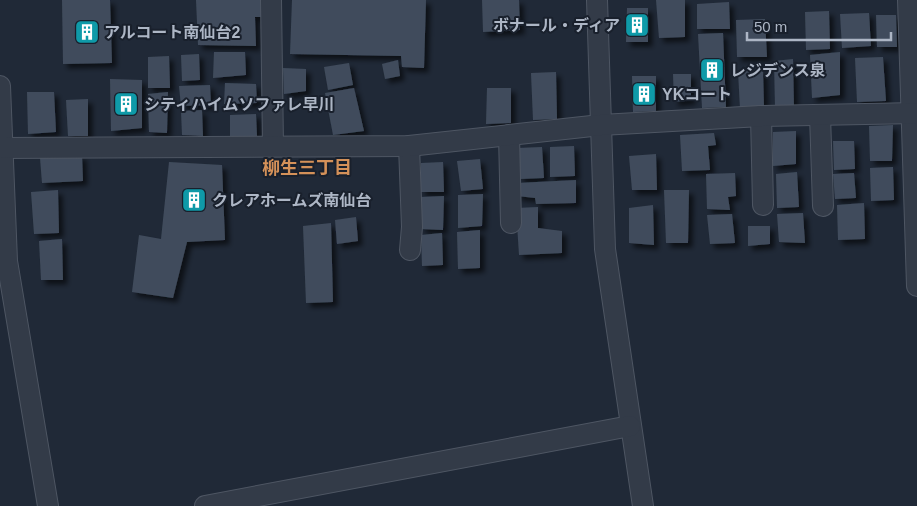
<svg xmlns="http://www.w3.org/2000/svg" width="917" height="506" viewBox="0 0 917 506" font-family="Arial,'Noto Sans JP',sans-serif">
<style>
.building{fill:#404c5c;filter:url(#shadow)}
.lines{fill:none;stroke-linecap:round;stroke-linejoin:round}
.minor-casing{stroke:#4e5663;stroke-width:22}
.minor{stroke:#333b48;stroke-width:20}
.labels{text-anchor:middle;stroke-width:4;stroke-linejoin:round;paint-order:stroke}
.poi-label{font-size:16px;font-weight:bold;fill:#adb6c5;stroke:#19202c;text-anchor:start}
.neighbourhood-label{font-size:18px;font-weight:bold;fill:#d49159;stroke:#19202c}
</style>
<defs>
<filter id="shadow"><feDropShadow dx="4.5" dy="4.5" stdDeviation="2.5" flood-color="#0009"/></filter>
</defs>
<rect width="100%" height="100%" fill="#202937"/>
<g class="building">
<path d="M62 0H110L112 63 63 64Z"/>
<path d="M196 0H263L264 17H255L256 46 198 45Z"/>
<path d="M292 0H426L424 68 402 67 401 56 290 54Z"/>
<path d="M482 0H519L520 30 483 32Z"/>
<path d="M656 0H685V37L659 38Z"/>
<path d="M729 2 730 29H697V4Z"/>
<path d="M627 8H648V42H626Z"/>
<path d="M829 11 830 49 806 50 805 12Z"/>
<path d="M869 13 871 46 842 48 840 14Z"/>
<path d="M876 15H896L897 47H877Z"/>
<path d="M765 19 767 57H737L736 20Z"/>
<path d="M723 33 726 107 702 108 698 34Z"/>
<path d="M214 52H245L246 75 213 78Z"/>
<path d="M840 52V95L812 98 810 55Z"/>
<path d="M199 54 200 80 182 81 181 55Z"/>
<path d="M169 56 170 88H148V57Z"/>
<path d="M883 57 886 101 857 102 855 58Z"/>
<path d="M793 59 794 108 775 107 774 61Z"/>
<path d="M398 60 400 76 385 79 382 64Z"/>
<path d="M349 63 353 85 328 90 324 67Z"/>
<path d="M283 68 306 69V91L284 94Z"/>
<path d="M763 70 764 107 740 109 738 71Z"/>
<path d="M556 72 557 119 533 120 531 73Z"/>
<path d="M673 74H691V100L674 102Z"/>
<path d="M632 76H656V111L633 112Z"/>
<path d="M110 79 142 80V128L111 131Z"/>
<path d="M225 83 256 84 257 103 224 104Z"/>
<path d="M210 85 211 105 181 106 179 86Z"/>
<path d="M354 88 364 131 333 135 325 93Z"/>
<path d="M487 88H511V123L486 124Z"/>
<path d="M27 92H54L56 132 28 134Z"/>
<path d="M168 92 167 133 149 132 148 94Z"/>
<path d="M88 99V136H68L66 100Z"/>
<path d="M202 110 203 136 182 135 181 111Z"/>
<path d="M256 114 257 136 230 137V115Z"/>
<path d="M893 125 892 161H870L869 126Z"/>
<path d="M796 131V164L773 166V132Z"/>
<path d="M714 133 716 145 708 146 710 170 682 171 680 135Z"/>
<path d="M833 141H854L855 169 834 170Z"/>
<path d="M574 146 575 176 550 177V147Z"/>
<path d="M542 147 544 178 520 179 517 148Z"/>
<path d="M656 154 657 190H632L629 156Z"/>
<path d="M82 155 83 181 42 183 40 158Z"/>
<path d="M480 159 483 189 461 191 457 161Z"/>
<path d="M169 162 222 165 225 240 187 242 173 298 132 292 139 235 161 239Z"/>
<path d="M443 162 444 192H421V163Z"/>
<path d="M893 167 894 200 871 201 870 168Z"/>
<path d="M797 172 799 207 777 208 776 174Z"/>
<path d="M735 173 736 196 728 197 730 210 707 209 706 174Z"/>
<path d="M854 173 856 198 835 199 833 174Z"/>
<path d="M576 180V203L536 204 535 198 517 196V183Z"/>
<path d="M58 190 59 233 34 234 31 192Z"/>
<path d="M664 190H689L688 243H666Z"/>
<path d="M483 194 482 226 458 228V195Z"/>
<path d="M444 196 443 230 421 229V197Z"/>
<path d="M864 203 865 239 838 240 837 205Z"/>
<path d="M653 205 654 245 629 243V208Z"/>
<path d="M538 207V228L562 231V253L519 255 516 208Z"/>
<path d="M803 213 805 243 779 242 777 214Z"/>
<path d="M732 214 735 243 710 244 707 215Z"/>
<path d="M356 217 358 241 337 244 335 220Z"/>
<path d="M331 223 333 302 306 303 303 226Z"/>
<path d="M748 226H770V244L748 246Z"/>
<path d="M480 230V268L458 269 457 232Z"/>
<path d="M442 233 443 265 422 266 421 235Z"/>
<path d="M62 239 63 280H41L39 241Z"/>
</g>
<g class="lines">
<defs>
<g id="minor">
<path d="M271 0 273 146"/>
<path d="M597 0 605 249 643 506"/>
<path d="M908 0 917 286"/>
<path d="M0 86 7 261 48 506"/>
<path d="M820 115 823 206"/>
<path d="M761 116 763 205"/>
<path d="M509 135 511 223"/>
<path d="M409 146 412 227 410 250"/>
<path d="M0 148 409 146 601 125 761 116 917 113"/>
<path d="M205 506 630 426"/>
</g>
</defs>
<use href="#minor" class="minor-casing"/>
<use href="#minor" class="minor"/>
</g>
<defs>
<symbol id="building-square" viewBox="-11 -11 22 22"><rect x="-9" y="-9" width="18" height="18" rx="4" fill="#0f9aa8" stroke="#19202c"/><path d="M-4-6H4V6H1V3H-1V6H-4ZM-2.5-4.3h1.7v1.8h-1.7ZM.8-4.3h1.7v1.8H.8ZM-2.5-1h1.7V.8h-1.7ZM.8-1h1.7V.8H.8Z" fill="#fff"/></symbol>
</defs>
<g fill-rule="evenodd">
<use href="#building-square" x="623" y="11" width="28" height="28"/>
<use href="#building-square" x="73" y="18" width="28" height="28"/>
<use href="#building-square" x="698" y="56" width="28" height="28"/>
<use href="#building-square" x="630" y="80" width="28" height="28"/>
<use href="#building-square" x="112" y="90" width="28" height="28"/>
<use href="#building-square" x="180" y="186" width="28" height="28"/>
</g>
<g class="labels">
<g class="poi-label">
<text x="620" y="31" text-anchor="end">ボナール・ディア</text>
<text x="104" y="38">アルコート南仙台2</text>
<text x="730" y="76">レジデンス泉</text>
<text x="662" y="100">YKコート</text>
<text x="144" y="110">シティハイムソファレ早川</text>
<text x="212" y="206">クレアホームズ南仙台</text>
</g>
<g class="neighbourhood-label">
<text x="307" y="174">柳生三丁目</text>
</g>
</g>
<path d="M747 32v8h144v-8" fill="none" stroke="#adb6c5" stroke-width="2.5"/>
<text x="754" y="32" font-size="15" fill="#adb6c5" stroke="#19202c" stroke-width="4" paint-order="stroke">50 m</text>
</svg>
